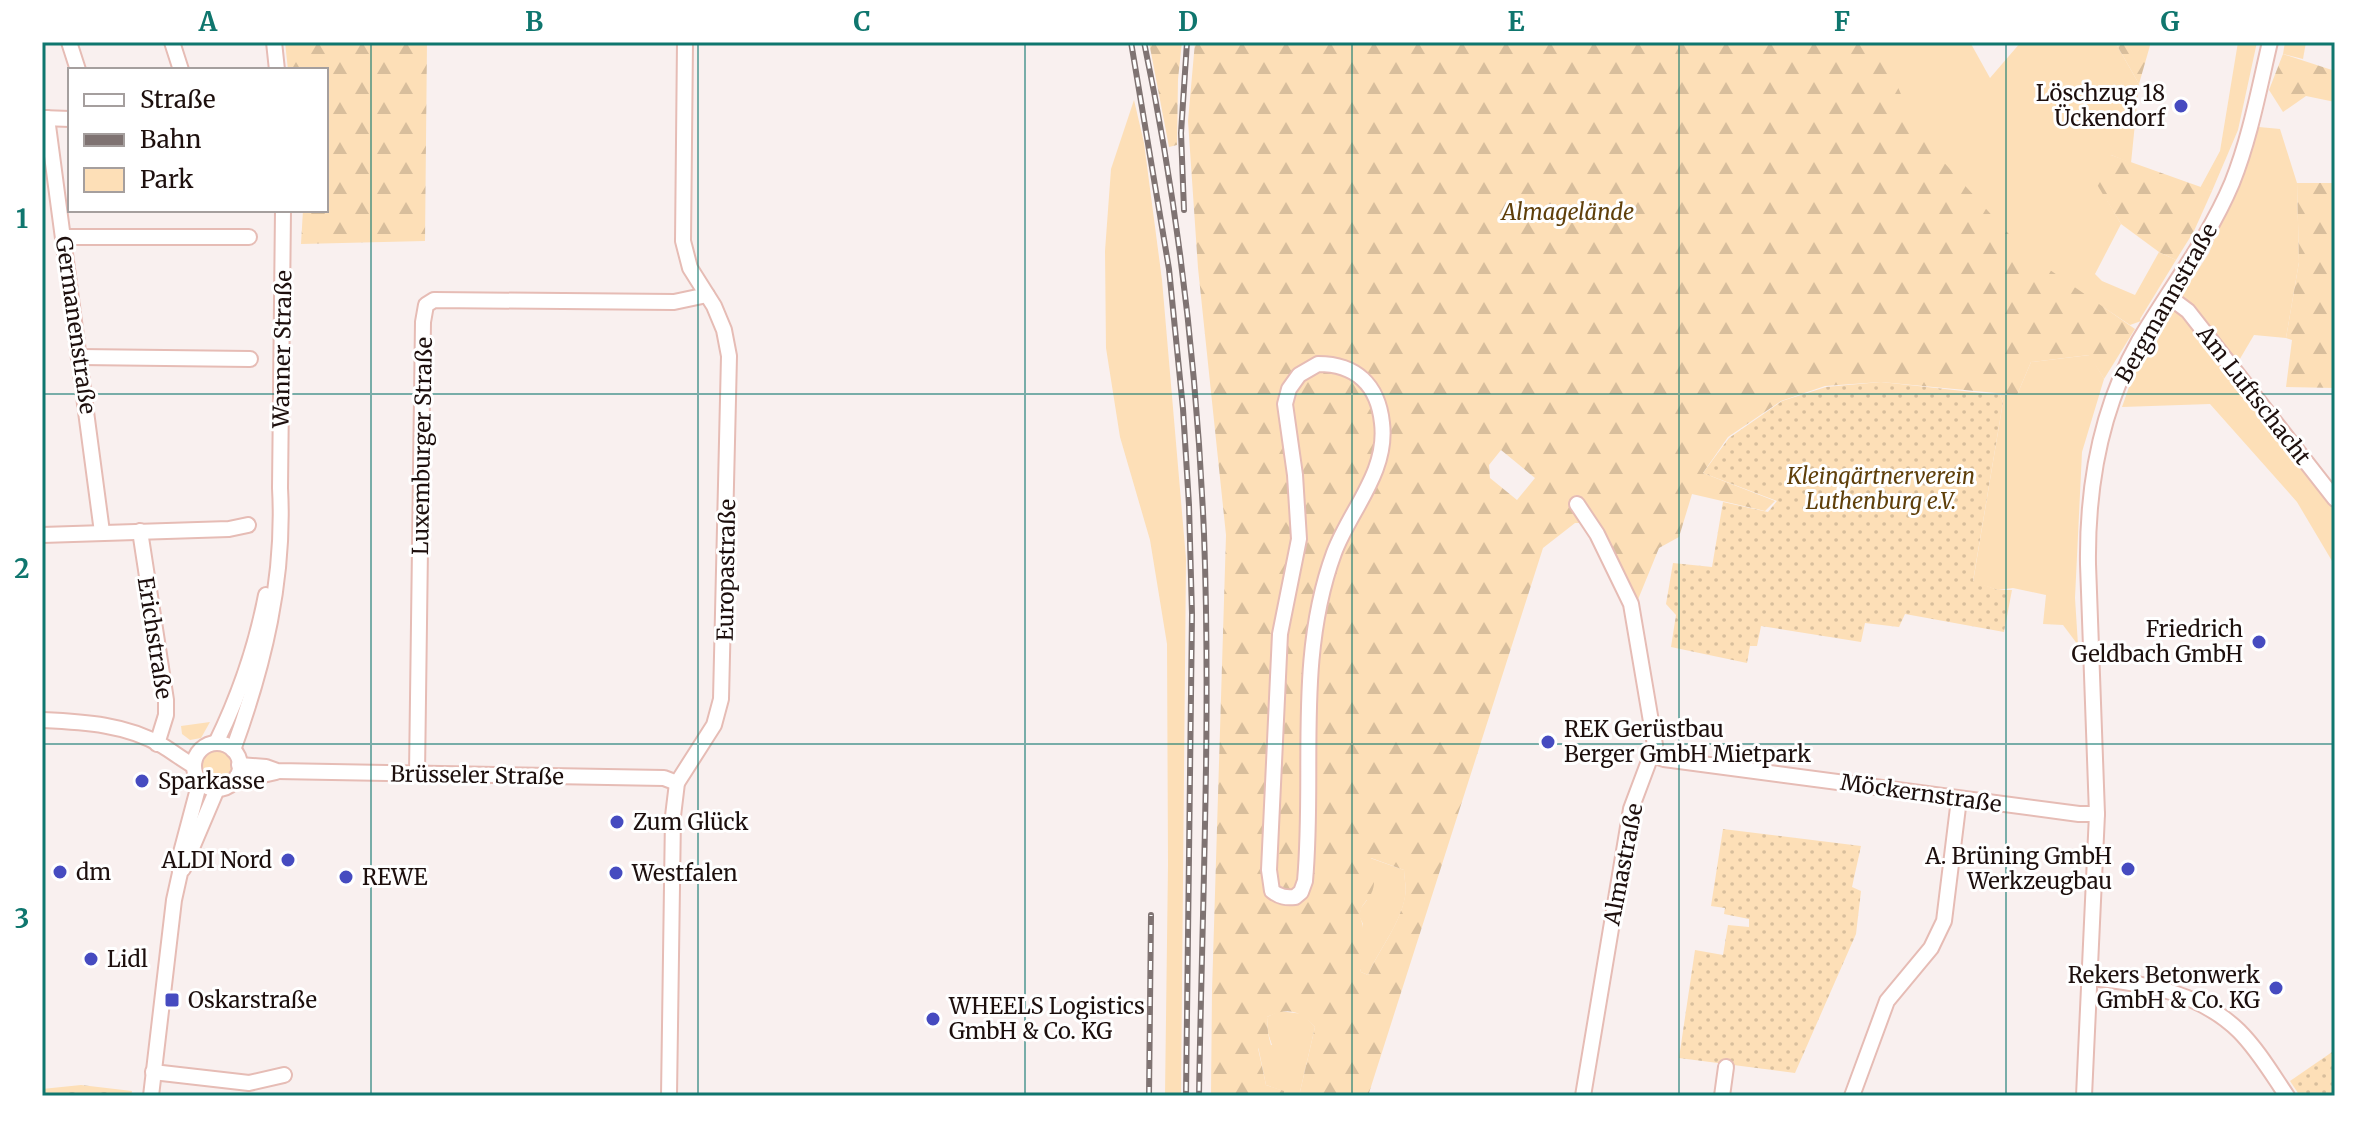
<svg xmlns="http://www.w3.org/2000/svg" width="2377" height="1138" viewBox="0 0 2377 1138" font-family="Merriweather,serif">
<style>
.green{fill:#fddfb7}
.forest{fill:url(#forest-firs);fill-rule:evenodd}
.cemetery{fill:url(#cemetery-stones)}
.garden{fill:url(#garden-dots)}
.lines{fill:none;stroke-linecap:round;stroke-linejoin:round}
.minor-casing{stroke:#e6bcb5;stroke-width:18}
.minor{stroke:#fff;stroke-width:14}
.rail-casing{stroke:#7f7372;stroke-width:6}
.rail{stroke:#fff;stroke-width:3;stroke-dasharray:9;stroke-linecap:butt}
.grid{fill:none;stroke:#0f766e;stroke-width:2;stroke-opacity:0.55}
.poi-dot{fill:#464bc0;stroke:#fff;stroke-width:3}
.labels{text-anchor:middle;stroke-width:6;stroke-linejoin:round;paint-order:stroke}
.poi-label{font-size:22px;fill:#1d0f0d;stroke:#fff;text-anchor:start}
.park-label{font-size:22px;font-style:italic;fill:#5f3f0a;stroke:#fff}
.street-label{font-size:22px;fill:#1d0f0d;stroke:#fff}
.neatline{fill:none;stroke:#0f766e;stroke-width:3}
.grid-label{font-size:26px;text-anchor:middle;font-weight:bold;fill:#0f766e}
</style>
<defs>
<pattern id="forest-firs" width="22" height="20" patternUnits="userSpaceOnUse" patternTransform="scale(2)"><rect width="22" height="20" fill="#fddfb7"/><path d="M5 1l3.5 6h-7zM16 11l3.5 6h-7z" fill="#d8be9c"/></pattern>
<pattern id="cemetery-stones" width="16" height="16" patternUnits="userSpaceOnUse" patternTransform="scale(2)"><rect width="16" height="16" fill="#fddfb7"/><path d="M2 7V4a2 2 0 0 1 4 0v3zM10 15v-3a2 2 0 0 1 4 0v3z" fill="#d8be9c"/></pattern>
<pattern id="garden-dots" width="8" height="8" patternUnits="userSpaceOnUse" patternTransform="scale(2)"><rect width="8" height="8" fill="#fddfb7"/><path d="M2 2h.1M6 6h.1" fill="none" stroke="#d8be9c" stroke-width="1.8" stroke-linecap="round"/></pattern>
</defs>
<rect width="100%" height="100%" fill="#f9f0ef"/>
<g class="green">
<path d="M1198 42H1970L1990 78 2021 42H2115L2139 84 2131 163 2111 155 2094 178 2121 224 2095 274 2102 281 2135 295 2159 252 2176 260 2140 319 2141 321 2130 325 2103 307Z"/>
<path d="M2238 42H2257L2238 130 2212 191 2200 188 2220 151Z"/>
<path d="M2285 42H2306L2303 59 2283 54Z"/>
<path d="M1134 100 1144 143 1162 280 1186 559 1181 1096H1165L1168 865 1167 644 1150 540 1120 437 1106 348 1105 251 1111 169Z"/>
<path d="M2259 127 2280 129 2297 183 2299 262 2286 338 2254 335 2231 374 2335 507V566L2297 502 2210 404 2122 407 2134 373 2152 341 2209 253Z"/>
<path d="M2090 355 2104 379 2082 452 2075 598 2078 645 2063 625 2043 624 2046 595 2013 588 1998 590 1973 582 2003 402 2000 395H2017L2031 362Z"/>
<path d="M210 722 201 738 190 740 182 734 181 726Z"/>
<circle cx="217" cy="766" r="16"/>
<path d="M1370 858 1404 870C1404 878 1407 888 1405 897 1400 925 1379 949 1368 975L1361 972 1358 962 1363 924 1359 916 1361 908 1367 900Z"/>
<path d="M1279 1011 1303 1014 1315 1027 1299 1096H1284L1283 1091 1266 1085 1258 1046 1272 1045 1268 1033 1267 1017Z"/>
</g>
<g class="forest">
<path d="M285 42H427L425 241 301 244 303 210H326V70H288Z"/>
<path d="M1149 42H1182L1178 79 1177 145 1169 147Z"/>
<path d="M1195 42H1878L1919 135 2027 254 2135 329 2104 379 2089 355 2031 362 2017 395 1881 382 1825 386 1781 401 1728 437 1703 473 1775 501 1765 511 1692 494 1679 537 1659 548 1637 602 1598 523H1575L1543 548 1368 1096H1299L1315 1027C1300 1010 1288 1007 1267 1017L1268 1033 1274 1058 1273 1060 1258 1048 1266 1085 1284 1091V1096H1211L1212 991 1226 535 1198 268 1188 121ZM1501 450 1535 478 1517 500 1490 478 1489 465ZM1371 858 1404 870C1404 878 1407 888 1405 896 1400 925 1379 949 1368 975L1361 972C1357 957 1364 944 1363 928 1363 922 1358 917 1361 910 1362 904 1368 900 1371 894 1377 883 1373 870 1371 858Z"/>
<path d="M2115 42H2151L2139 84Z"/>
<path d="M2283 54 2335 71V102L2306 96 2283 112 2269 90Z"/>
<path d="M2111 155 2212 191 2194 231 2176 260 2159 252 2121 224 2093 178 2098 158Z"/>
<path d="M2297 183H2335V388L2286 387 2292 340 2286 338 2299 262Z"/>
</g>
<path class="cemetery" d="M81 1085 132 1091 131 1096H42V1089Z"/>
<g class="garden">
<path d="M1881 382 2000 395 2003 402 1973 581 1998 590H2012L2004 632 1905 614 1899 627 1865 623 1861 642 1761 626 1757 646H1750L1747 663 1671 647 1676 615 1666 604 1673 563 1712 567 1723 502 1768 512 1777 501 1703 473 1729 438 1782 401 1826 387Z"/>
<path d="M1723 829 1861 846 1852 887 1861 891 1856 934 1795 1073 1679 1058 1695 950 1723 955 1728 925 1749 927V919L1724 914 1725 908 1711 906Z"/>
<path d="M2335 1050V1096H2300L2290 1081Z"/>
</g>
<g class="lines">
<defs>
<g id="minor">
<path d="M69 42 78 70"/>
<path d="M172 42 181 70"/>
<path d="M274 42 277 70"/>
<path d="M42 118 70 119"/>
<path d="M47 118 102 532"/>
<path d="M64 237H249"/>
<path d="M2168 296 2188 311 2335 499"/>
<path d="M80 357 250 359"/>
<path d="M1318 364C1356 364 1378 385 1382 423 1388 472 1350 510 1334 553 1295 659 1315 772 1305 881L1301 892 1295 897C1286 898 1280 897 1272 891L1269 870 1280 634 1299 539 1295 475 1285 404 1289 389 1299 375Z"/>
<path d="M1577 504 1597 534 1631 604 1655 745 1631 809 1583 1096"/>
<path d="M140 531 166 700V715L157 744"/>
<path d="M42 535 229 529 248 525"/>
<path d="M42 720C83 722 127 724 163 746 173 752 183 760 194 766"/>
<path d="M216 743C239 696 256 647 266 595"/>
<circle cx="217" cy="766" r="23"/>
<path d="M233 750C264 665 285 579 280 488L283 210"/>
<path d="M1652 755 1664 759 2079 814H2097"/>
<path d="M239 765 266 767 277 771 664 778 677 783"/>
<path d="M417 774 423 322 426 305 434 300 674 302 707 295"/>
<path d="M237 776 254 777 276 772"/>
<path d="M183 869 217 789"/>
<path d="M2090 978C2144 983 2199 992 2239 1031 2258 1050 2272 1074 2287 1096"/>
<path d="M153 1072 249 1083 284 1075"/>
<path d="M151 1096 174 900 180 873 179 860 200 781"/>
<path d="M669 1096 673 816 677 783 714 725 721 699 729 356 724 330 714 306 690 268 683 241 685 42"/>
<path d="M1722 1096 1726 1067"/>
<path d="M1852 1096 1887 1001 1931 948 1944 921 1959 799"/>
<path d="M2084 1096 2097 814 2088 564C2087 485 2100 410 2139 341 2170 288 2208 240 2232 183 2250 138 2259 89 2270 42"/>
</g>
</defs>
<use href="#minor" class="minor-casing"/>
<use href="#minor" class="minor"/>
<defs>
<g id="rail">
<path d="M1131 42 1169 269 1183 409 1189 505 1192 614 1186 1096"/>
<path d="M1144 42C1178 204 1197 368 1204 534 1211 721 1202 909 1199 1096"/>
<path d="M1184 210 1181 133 1187 42"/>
<path d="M1149 1096 1151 915"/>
</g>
</defs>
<use href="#rail" class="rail-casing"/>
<use href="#rail" class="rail"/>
</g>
<path class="grid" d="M371 42V1096M698 42V1096M1025 42V1096M1352 42V1096M1679 42V1096M2006 42V1096M42 394H2335M42 744H2335"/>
<g class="poi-dot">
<circle cx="2181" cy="106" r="8"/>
<circle cx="2259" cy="642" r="8"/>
<circle cx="1548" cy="742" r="8"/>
<circle cx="142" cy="781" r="8"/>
<circle cx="617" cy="822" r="8"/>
<circle cx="288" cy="860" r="8"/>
<circle cx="2128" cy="869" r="8"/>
<circle cx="60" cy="872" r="8"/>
<circle cx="616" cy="873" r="8"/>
<circle cx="346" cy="877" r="8"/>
<circle cx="91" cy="959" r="8"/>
<circle cx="2276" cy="988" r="8"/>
<rect x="164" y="992" width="16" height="16" rx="4"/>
<circle cx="933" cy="1019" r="8"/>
</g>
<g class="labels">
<g class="poi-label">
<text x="2165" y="101" text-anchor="end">Löschzug 18<tspan x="2165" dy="25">Ückendorf</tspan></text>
<text x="2243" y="637" text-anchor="end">Friedrich<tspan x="2243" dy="25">Geldbach GmbH</tspan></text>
<text x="1564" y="737">REK Gerüstbau<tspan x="1564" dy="25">Berger GmbH Mietpark</tspan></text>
<text x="158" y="789">Sparkasse</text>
<text x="633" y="830">Zum Glück</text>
<text x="2112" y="864" text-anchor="end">A. Brüning GmbH<tspan x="2112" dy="25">Werkzeugbau</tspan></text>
<text x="272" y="868" text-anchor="end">ALDI Nord</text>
<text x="76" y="880">dm</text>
<text x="632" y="881">Westfalen</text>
<text x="362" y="885">REWE</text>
<text x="107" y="967">Lidl</text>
<text x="2260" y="983" text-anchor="end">Rekers Betonwerk<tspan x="2260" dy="25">GmbH &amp; Co. KG</tspan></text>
<text x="188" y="1008">Oskarstraße</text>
<text x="949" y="1014">WHEELS Logistics<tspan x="949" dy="25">GmbH &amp; Co. KG</tspan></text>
</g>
<g class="park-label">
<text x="1568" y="220">Almagelände</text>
<text x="1881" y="484">Kleingärtnerverein<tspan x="1881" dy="25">Luthenburg e.V.</tspan></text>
</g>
<g class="street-label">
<text transform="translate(2166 303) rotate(-60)" y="8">Bergmannstraße</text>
<text transform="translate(76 325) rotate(82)" y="8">Germanenstraße</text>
<text transform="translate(282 349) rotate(-89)" y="8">Wanner Straße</text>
<text transform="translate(2254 395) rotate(52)" y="8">Am Luftschacht</text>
<text transform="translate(422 446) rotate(-89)" y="8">Luxemburger Straße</text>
<text transform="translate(726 570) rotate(-89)" y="8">Europastraße</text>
<text transform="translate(155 638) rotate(81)" y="8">Erichstraße</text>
<text transform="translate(477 775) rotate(1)" y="8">Brüsseler Straße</text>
<text transform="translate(1921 793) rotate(8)" y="8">Möckernstraße</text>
<text transform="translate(1623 864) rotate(-79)" y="8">Almastraße</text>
</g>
</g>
<rect width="2377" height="1138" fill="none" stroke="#ffffff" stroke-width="88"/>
<rect x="68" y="68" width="260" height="144" fill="#ffffff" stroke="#a59f9e" stroke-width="2"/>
<rect x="84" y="94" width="40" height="12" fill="#ffffff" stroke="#a59f9e" stroke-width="2"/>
<text x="140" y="108" font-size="24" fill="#1d0f0d">Straße</text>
<rect x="84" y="134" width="40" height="12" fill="#7f7372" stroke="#a59f9e" stroke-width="2"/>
<text x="140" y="148" font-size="24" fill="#1d0f0d">Bahn</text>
<rect x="84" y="168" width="40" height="24" fill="#fddfb7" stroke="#a59f9e" stroke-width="2"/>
<text x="140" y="188" font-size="24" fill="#1d0f0d">Park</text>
<rect x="44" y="44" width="2289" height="1050" class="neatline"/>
<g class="grid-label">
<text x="208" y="31">A</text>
<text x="534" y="31">B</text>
<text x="862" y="31">C</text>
<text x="1188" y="31">D</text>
<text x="1516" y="31">E</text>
<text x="1842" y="31">F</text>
<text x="2170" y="31">G</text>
<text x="22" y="228">1</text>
<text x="22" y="578">2</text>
<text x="22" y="928">3</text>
</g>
</svg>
